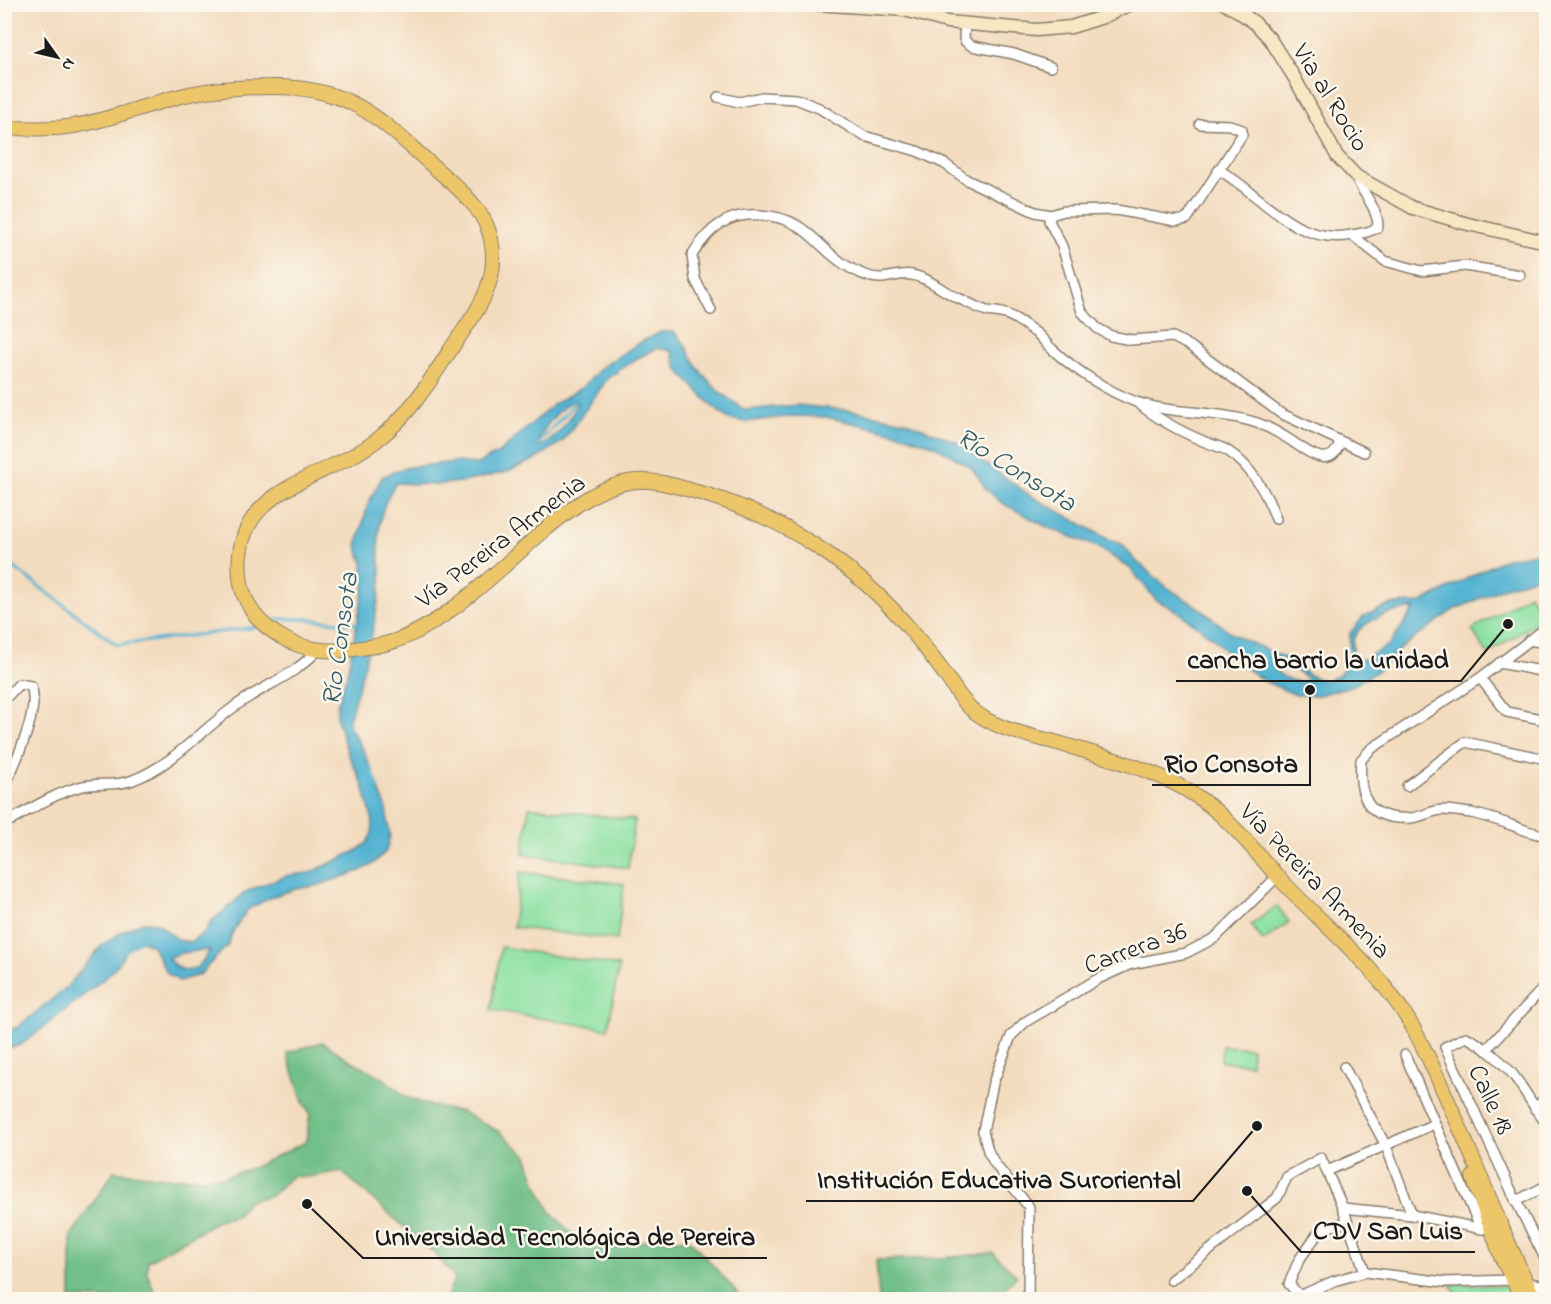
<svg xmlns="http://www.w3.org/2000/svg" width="1551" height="1304" viewBox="0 0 1551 1304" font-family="'Indie Flower',sans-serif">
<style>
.green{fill:#8ce1a3;stroke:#547e60;stroke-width:1.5}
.forest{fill:#71bf89;stroke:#466e52;stroke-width:1.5}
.water{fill:#52b3d1;stroke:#376876;stroke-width:1.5;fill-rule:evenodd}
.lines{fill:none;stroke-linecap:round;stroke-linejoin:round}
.stream{stroke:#52b3d1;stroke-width:3}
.street-casing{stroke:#887c6d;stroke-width:12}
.secondary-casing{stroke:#887c6d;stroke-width:15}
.primary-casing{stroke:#887c6d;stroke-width:16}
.street{stroke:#fff;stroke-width:9}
.secondary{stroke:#f7e8c3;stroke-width:12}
.primary{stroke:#ecc669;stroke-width:14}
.labels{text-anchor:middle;stroke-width:5;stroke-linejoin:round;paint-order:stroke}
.street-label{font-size:26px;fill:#1c1c1c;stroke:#fbf7ec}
.water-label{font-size:27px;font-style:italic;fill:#325864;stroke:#fbf7ec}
.leader{fill:none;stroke:#1c1c1c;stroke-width:2}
.callout-dot{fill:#1c1c1c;stroke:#fbf7ec;stroke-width:2}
.callout-label{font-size:27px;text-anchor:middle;font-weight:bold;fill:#1c1c1c;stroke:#fbf7ec;stroke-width:5;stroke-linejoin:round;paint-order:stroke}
</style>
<rect width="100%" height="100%" fill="#fbf7ec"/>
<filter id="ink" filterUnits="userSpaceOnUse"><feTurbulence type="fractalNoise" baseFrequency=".0167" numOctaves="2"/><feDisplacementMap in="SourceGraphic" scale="12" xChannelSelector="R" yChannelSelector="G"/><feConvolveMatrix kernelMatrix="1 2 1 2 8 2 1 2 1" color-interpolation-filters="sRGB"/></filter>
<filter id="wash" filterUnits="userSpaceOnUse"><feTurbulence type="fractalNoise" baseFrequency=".008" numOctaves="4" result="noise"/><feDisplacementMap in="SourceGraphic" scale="24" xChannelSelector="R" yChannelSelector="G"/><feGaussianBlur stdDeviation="1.35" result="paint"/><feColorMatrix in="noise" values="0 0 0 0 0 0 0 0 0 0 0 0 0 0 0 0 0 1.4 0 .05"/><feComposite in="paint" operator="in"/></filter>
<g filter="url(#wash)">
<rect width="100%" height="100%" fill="#f3dbbe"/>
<g class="green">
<path d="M1529 594 1544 618 1487 654 1472 630Z"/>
<path d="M529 807 635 820 628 868 523 854Z"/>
<path d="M520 872 624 884 617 940 513 927Z"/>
<path d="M1277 906 1289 922 1263 941 1251 925Z"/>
<path d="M501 947 619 966 608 1029 491 1010Z"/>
<path d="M1222 1046 1252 1048 1251 1064 1221 1062Z"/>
<path d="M1451 1284 1510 1286 1517 1299H1459Z"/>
</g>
<g class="forest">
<path d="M322 1042 350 1060 386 1080 406 1097 431 1106 462 1112 500 1132 527 1156 537 1185 550 1211 570 1232 605 1250C639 1241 655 1237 690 1240L743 1299H446L455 1278 438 1257 341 1171 308 1177 292 1176 272 1195 248 1201 237 1215 217 1221 148 1261 147 1273 157 1299H71V1236L114 1171 173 1178 223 1177 252 1168 306 1142 310 1113 303 1102 287 1053Z"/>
<path d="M993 1253 1017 1276 994 1299H879L876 1260 942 1258Z"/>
</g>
<path class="water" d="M661 332H674L684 343 697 367 717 390 745 410 797 405 855 411 905 421 964 445 980 460 1031 496 1108 539 1122 544 1135 560 1168 588 1201 609 1234 635 1291 661 1309 675 1323 681 1338 676 1345 666 1349 653 1350 633 1364 616 1392 604 1421 603 1504 559 1546 551V574L1505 587 1452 611 1400 649 1379 670 1354 685 1319 695H1296L1264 681 1232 658 1212 637 1175 610 1156 600 1130 568 1098 547 1049 528 1002 503 986 489 972 468 936 446 897 433 826 417 793 416 746 422 729 419 714 408 678 370 672 351 657 348 636 359 608 378 563 441 536 459 507 472 468 481 436 485 396 483C381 504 377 530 379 554 380 563 382 573 381 582 375 629 363 674 349 719V726L363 749 386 807 390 836 386 851 373 864 360 871 319 885 296 889 274 896 248 909 233 931 228 945 199 975 179 981 167 973 152 946 141 940 128 947 119 963 105 978 33 1036 20 1045 5 1049 4 1033 18 1027 67 987 103 944 125 930 143 922 157 923 179 940 190 942 204 933 212 921 247 891 289 875 309 873 325 866 356 851 367 843 372 833 373 822 363 785 348 754 337 719V705L347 674 364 587 363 564 357 545 368 504 382 477 395 471 410 467 456 462 477 464 499 453 555 403 583 387 603 366 641 342ZM579 399C575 414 552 446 537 446 542 428 560 405 579 399ZM1415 608 1389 645 1362 660 1356 658C1339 624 1392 611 1415 608ZM1283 666 1292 668 1309 680C1296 684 1283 679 1274 669ZM210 950C203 962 194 976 179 968 174 965 171 963 168 958L180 953Z"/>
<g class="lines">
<g class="stream">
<path d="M534 448 580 398"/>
<path d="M4 560 117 645 259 627"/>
<path d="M277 619H306L359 624"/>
<path d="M370 766 379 788"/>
<path d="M125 951 144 938"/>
</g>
</g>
</g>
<g filter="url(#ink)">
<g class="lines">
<defs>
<g id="street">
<path d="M965 24 964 38 966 42 972 46 1014 54 1051 67"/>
<path d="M718 97 739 102 762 97 796 99 819 108 864 136 917 151 945 164 967 180 1035 212 1051 215"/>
<path d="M1200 124 1230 125 1242 130V135L1219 170"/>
<path d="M1356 176C1362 194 1378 207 1378 227 1370 233 1361 233 1352 235 1295 246 1263 195 1219 170L1187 219 1176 221 1116 210 1064 211 1051 215 1049 221 1062 246 1082 312 1097 328 1111 336 1131 340 1173 337 1190 346 1280 413 1364 452"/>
<path d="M1352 235 1385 261 1422 271 1465 266 1520 275"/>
<path d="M711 310 695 279 692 255C709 228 728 212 761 215 810 218 816 250 852 269 861 274 872 279 883 278 900 276 904 271 922 278 933 282 946 293 958 298 967 302 977 308 987 311 993 312 999 312 1005 314 1015 317 1027 326 1036 333 1042 337 1046 344 1052 349 1075 370 1107 391 1136 402 1173 415 1219 410 1257 423 1269 427 1279 433 1290 440 1304 449 1331 473 1340 442"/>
<path d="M1138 403C1156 418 1182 432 1203 441 1211 445 1220 446 1228 451 1251 466 1267 494 1276 519"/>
<path d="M1546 628 1480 678 1371 749 1361 760C1358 798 1368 821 1411 818 1422 817 1432 810 1443 810 1451 810 1462 812 1471 813 1484 816 1498 820 1511 825 1523 829 1534 835 1546 835"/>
<path d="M1529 640 1546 643"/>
<path d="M1499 663 1546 672"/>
<path d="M1480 678 1507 712 1546 720"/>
<path d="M4 700 19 684 31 686C41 711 14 764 4 789"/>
<path d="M1407 786 1465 742 1546 759"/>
<path d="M4 824C28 811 53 794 79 787 96 782 117 787 133 780 172 765 201 731 234 707 262 686 291 678 317 651"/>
<path d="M1486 1050 1546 985"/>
<path d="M1405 1055 1481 1229"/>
<path d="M1344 1067 1386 1146 1412 1215"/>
<path d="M1535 1109 1546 1097"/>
<path d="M1546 1123C1535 1109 1527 1094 1517 1080 1506 1064 1483 1045 1466 1037L1445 1047 1516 1201 1546 1260"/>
<path d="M1327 1171 1434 1124"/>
<path d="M1516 1201 1546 1186"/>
<path d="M1343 1208 1412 1215 1483 1229"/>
<path d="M1171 1280 1277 1198 1287 1177 1321 1158 1343 1208 1365 1272"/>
<path d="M1028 1300 1029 1207 995 1164 988 1151 983 1131 993 1083 1011 1036 1025 1022 1098 979 1131 964 1186 953 1215 938 1278 876"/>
<path d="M1290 1300 1334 1281 1365 1272 1445 1282 1513 1280 1546 1286"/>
<path d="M1313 1300 1299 1295 1289 1284 1299 1260 1321 1229 1347 1222"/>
</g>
<g id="secondary">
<path d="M816 4 905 10 947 22 1036 30 1071 27 1103 17 1131 4"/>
<path d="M1225 4 1238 11 1255 23 1270 39 1294 77 1337 156 1356 176 1413 208 1468 224 1546 242"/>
</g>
<g id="primary">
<path d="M4 128C28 128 51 130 74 126 110 120 145 105 181 96 213 88 245 87 278 87 352 88 381 120 434 167 453 184 479 204 488 229 494 245 495 267 489 283 483 305 467 325 455 343 431 379 411 414 377 440 323 482 231 486 240 576 242 600 255 620 275 633 299 650 326 653 354 649 368 647 382 646 395 641 446 624 499 569 540 534 566 512 600 484 636 481 658 479 682 488 704 494 784 518 856 565 910 629 922 643 933 658 944 673 952 684 959 697 969 707 992 729 1028 735 1058 743 1101 756 1149 767 1188 791 1225 812 1250 846 1278 877 1322 924 1375 965 1409 1021 1426 1049 1438 1079 1451 1108 1480 1172 1504 1238 1535 1300"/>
<path d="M1473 1177 1501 1256 1523 1300"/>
</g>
</defs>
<use href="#street" class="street-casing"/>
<use href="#secondary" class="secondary-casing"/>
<use href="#primary" class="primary-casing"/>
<use href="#street" class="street"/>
<use href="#secondary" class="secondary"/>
<use href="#primary" class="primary"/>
</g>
</g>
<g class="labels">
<g class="street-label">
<text transform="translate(1332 97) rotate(58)" y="9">Via al Rocio</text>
<text transform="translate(500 540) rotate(-37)" y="9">Vía Pereira Armenia</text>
<text transform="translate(1316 880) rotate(46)" y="9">Vía Pereira Armenia</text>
<text transform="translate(1135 947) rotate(-20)" y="9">Carrera 36</text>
<text transform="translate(1492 1099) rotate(65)" y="9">Calle 18</text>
</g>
<g class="water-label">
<text transform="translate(1017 469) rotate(32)" y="9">Río Consota</text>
<text transform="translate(339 639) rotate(-82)" y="9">Río Consota</text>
</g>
</g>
<path class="leader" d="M1508 624L1461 681H1176M1310 690L1310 785H1152M1257 1126L1193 1201H806M1247 1191L1301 1252H1475M307 1204L363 1258H767"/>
<g class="callout-dot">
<circle cx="1508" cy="624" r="6"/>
<circle cx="1310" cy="690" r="6"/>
<circle cx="1257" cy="1126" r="6"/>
<circle cx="1247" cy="1191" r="6"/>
<circle cx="307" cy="1204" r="6"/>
</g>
<g class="callout-label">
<text x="1318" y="668">cancha barrio la unidad</text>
<text x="1231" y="772">Rio Consota</text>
<text x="999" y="1188">Institución Educativa Suroriental</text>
<text x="1388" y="1239">CDV San Luis</text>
<text x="565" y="1245">Universidad Tecnológica de Pereira</text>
</g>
<rect width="1551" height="1304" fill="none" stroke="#fbf7ec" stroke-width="24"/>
<g transform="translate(57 57) rotate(124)" stroke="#fbf7ec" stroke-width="4.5" paint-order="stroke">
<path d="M0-4.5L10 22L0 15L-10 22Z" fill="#1c1c1c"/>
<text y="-9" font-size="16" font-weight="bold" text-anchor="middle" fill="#1c1c1c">N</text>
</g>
</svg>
